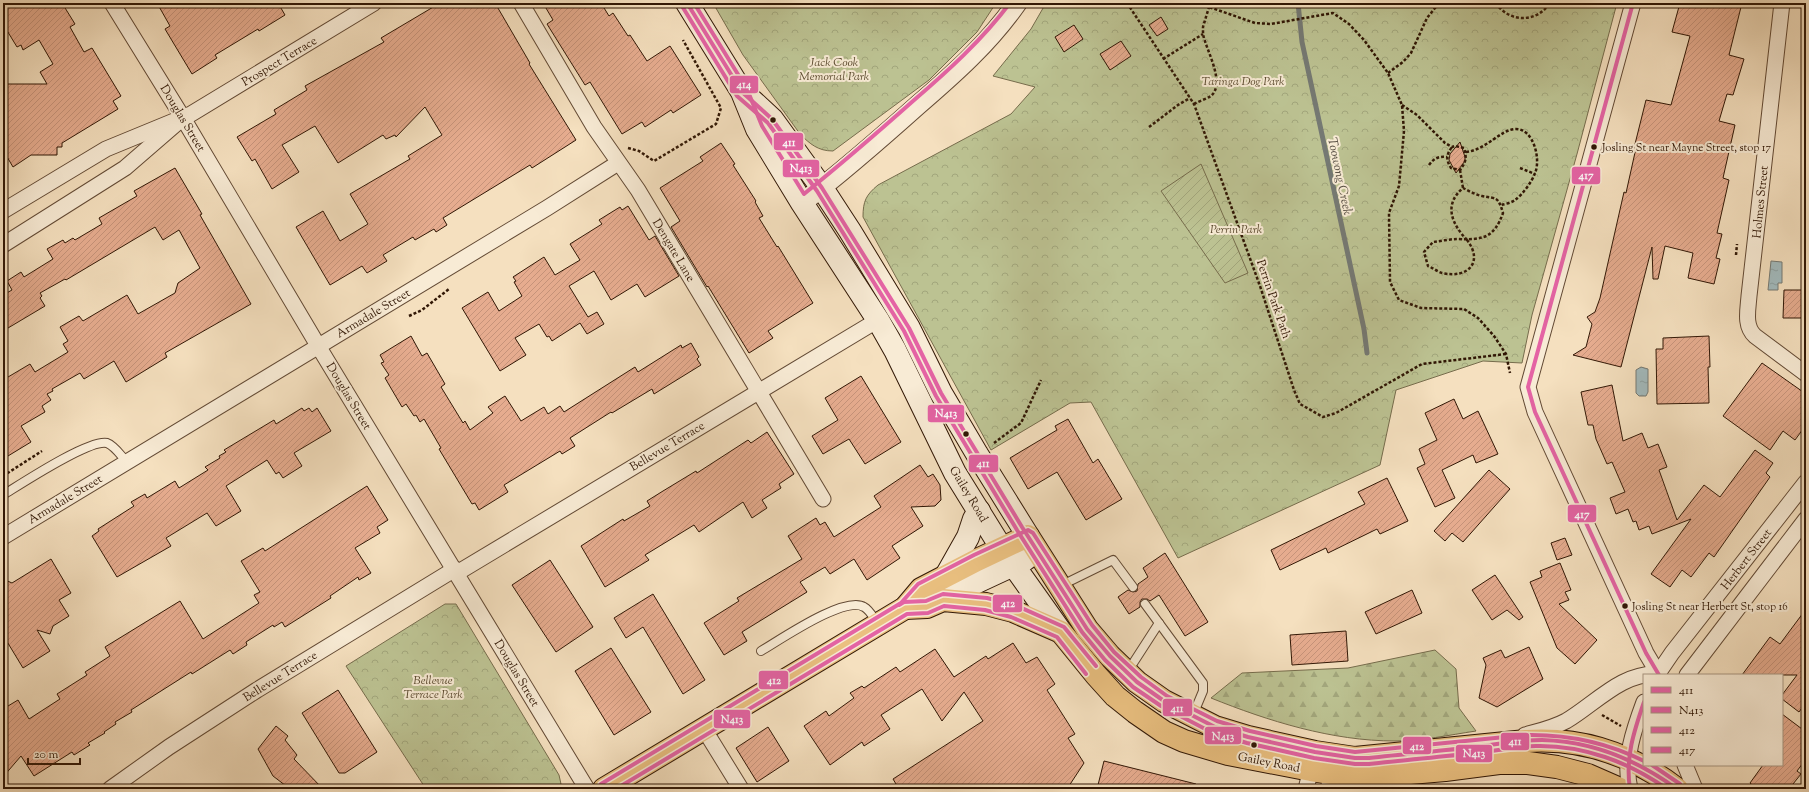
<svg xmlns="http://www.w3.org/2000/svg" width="1809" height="792" viewBox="0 0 1809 792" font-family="'Sorts Mill Goudy',serif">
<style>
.forest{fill:url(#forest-firs);stroke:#766c4c}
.park{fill:url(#park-crowns);stroke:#766c4c}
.garden{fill:url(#garden-furrows);stroke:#766c4c}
.water{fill:url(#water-ripples);stroke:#757973}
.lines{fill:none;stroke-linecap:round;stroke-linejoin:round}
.stream{stroke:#757973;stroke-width:5}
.building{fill:url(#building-hatch);stroke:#311705}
.service-casing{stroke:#624934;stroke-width:10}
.minor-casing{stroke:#624934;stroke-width:17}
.tertiary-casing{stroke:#624934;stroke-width:21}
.secondary-casing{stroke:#311705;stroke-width:24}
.primary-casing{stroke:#311705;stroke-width:24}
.path{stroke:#311705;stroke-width:2.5;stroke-dasharray:3 2;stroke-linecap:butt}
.service{stroke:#f8ebd5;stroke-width:8}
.minor{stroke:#f8ebd5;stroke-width:15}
.tertiary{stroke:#f8ebd5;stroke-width:19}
.secondary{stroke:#f8ebd5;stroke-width:22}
.primary{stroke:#eac080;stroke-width:22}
.bus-1-casing{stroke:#f8ebd5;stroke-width:7}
.bus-2-casing{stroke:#f8ebd5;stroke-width:7}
.bus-3-casing{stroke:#f8ebd5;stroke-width:7}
.bus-4-casing{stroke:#f8ebd5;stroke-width:7}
.bus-5-casing{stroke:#f8ebd5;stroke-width:7}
.bus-1{stroke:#e463a4;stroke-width:4}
.bus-2{stroke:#e463a4;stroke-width:4}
.bus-3{stroke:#e463a4;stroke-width:4}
.bus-4{stroke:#e463a4;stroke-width:4}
.bus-5{stroke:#e463a4;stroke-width:4}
.bus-dot{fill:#311705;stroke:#f8ebd5;stroke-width:1.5}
.labels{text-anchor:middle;stroke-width:4;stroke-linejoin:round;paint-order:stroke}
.bus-label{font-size:11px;fill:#311705;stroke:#f8ebd5;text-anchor:start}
.street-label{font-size:12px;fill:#311705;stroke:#f8ebd5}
.park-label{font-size:12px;font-style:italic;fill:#5b4a2f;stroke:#f8ebd5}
.water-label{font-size:13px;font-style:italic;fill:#595045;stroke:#f8ebd5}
.line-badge{stroke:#f8ebd5;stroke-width:1.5}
.badge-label{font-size:11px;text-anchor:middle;font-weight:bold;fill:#fff}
</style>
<defs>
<pattern id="forest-firs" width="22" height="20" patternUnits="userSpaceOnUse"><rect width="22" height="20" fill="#bcc292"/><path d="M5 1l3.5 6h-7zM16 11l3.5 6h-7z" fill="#a2a67c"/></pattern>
<pattern id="park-crowns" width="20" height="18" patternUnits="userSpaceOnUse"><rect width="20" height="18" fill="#bcc292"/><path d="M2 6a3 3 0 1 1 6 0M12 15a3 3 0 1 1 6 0" fill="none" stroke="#a2a67c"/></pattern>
<pattern id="garden-furrows" width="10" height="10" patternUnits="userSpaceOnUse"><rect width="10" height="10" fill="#bcc292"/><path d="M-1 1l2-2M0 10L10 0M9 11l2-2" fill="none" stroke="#a2a67c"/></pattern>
<pattern id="water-ripples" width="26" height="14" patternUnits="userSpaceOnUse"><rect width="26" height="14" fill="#a2babd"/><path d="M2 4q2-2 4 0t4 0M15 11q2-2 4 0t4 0" fill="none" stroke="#8c9fa1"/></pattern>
<pattern id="building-hatch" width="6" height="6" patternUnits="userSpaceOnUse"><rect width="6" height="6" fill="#e6ac8f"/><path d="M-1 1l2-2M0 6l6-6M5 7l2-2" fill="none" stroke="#c6937a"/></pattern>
</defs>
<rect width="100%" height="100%" fill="#f5e0bf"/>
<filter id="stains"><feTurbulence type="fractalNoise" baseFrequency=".005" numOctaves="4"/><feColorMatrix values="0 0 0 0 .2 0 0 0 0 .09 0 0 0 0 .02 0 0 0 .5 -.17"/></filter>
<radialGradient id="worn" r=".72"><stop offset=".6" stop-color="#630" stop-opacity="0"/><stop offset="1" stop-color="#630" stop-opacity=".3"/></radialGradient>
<path class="forest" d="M1435 650 1456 669 1459 708 1476 731C1449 735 1422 741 1395 741 1332 741 1268 721 1211 698L1242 673 1348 668Z"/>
<g class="park">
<path d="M713 3H996L977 32 929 80 833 151C818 151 810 144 800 134L743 55Z"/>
<path d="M1046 3H1617L1577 154 1532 315 1522 363 1483 361 1396 390 1380 465 1178 558 1091 402 1070 403 991 450 863 217C863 201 866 195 878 185L1011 114 1035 87 993 76 1031 29Z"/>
<path d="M445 604H456L559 775 561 784 552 789H426L346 666Z"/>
</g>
<path class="garden" d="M1201 164 1248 273 1225 283 1161 191Z"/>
<g class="water">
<path d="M1771 261 1782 262V283H1778V290H1768Z"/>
<path d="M1641 367 1648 369V392L1646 396H1639L1636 393V370Z"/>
</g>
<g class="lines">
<path class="stream" d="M1298 3 1302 42 1364 329 1367 353"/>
</g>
<g class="building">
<path d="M3 3H62L75 24 70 27 84 52 92 48 121 96 113 101 118 109 62 143V147H57V155H31L13 167 3 150V118L7 125 6 84H47L40 72 53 64 39 40 23 50 21 45 17 47 3 24Z"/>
<path d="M157 3H278L285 15 259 31 258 29 215 55 217 58 192 74 165 29 170 26Z"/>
<path d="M440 3H495L530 63 529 64 576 140 532 168 530 165 443 218 447 225 436 232 434 229 415 240 413 237 383 255 387 261 367 273 362 266 330 285 296 227 323 211 340 241 368 224 350 194 410 159 408 156 442 135 425 107 396 137 395 135 386 139 383 135 338 163 315 126 282 145 299 172 272 189 255 159 252 161 237 137 276 114 274 110 307 90 305 86 384 42 381 38Z"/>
<path d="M543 3H601L609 16 613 13 628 36 630 35 647 61 670 46 701 95 673 113 671 110 645 127 642 122 622 134 590 82 585 85 547 24 553 20Z"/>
<path d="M1680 3H1742L1729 55 1744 59 1733 95 1727 94 1719 121 1735 125 1723 178 1729 180 1717 233 1722 234 1716 258 1720 259 1714 284 1688 278 1693 253 1665 246 1658 279H1653L1652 247 1621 367 1573 355 1586 347 1592 324 1587 317 1595 312 1600 298 1624 192 1626 193 1636 148H1634L1646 100 1671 105 1690 36 1672 32Z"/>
<path d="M1161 17 1168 29 1157 36 1149 25Z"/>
<path d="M1074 25 1083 39 1064 52 1055 37Z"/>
<path d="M1121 41 1131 56 1110 70 1100 54Z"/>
<path d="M1460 142 1465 157V161L1456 173 1449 160 1450 154Z"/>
<path d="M721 143 735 164 733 165 756 201 755 202 763 216 759 218 777 247 778 246 813 303 768 331 773 338 749 353 708 286 707 287 671 227 680 221 660 188 703 161 700 157Z"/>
<path d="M175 168 202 214 200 215 251 304 165 353 167 357 126 382 114 361 84 379 80 373 52 389 53 391 47 394 51 400 42 406 45 412 21 426 31 442 3 459V380L30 364 35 372 68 352 63 344 68 341 60 327 79 316 83 321 127 295 138 314 175 293 178 283 200 268 179 230 163 240 155 227 66 280 65 279 40 293 42 296 40 298 45 306 3 331V295L12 290 7 281 21 272 24 277 53 259 47 249 63 240 65 243 73 238 75 240 102 224 99 218 137 196 134 191Z"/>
<path d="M628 206 649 240 655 236 679 276 645 297 637 284 611 300 594 271 569 286 588 317 597 312 604 324 587 334 580 323 552 341 549 336 547 337 539 324 515 338 526 355 500 371 462 308 488 292 499 311 522 296 514 282 516 281 513 277 544 257 555 275 580 260 570 244 602 224 599 220 620 207 622 210Z"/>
<path d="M1784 290H1806V318H1783Z"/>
<path d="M411 336 422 356 427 353 445 384 441 387 463 423 465 421 470 430 493 413 488 407 505 396 521 421 544 407 548 414 560 406 564 412 635 367 638 372 681 345 682 348 691 343 699 357 697 359 701 365 654 394 652 389 612 413 611 412 570 438 575 446 562 454 560 451 504 485 508 492 479 510 475 503 472 504 439 449 441 448 424 419 420 422 416 415 414 416 406 404 402 407 385 378 389 375 381 363 384 362 380 355Z"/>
<path d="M1709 336 1710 367H1708L1709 403 1657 404 1656 349H1663V338Z"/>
<path d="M1762 363 1806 394V425L1795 440 1783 431 1770 450 1723 416Z"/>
<path d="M861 376 901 442 865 464 849 439 823 454 812 436 838 420 825 398Z"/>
<path d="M1612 385 1623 441 1642 433 1648 448 1658 444 1667 467 1659 470 1677 520 1704 485 1720 497 1755 450 1773 463 1766 473 1770 477 1714 557 1709 553 1691 577 1682 570 1670 587 1651 574 1691 519 1652 534 1649 526 1639 530 1636 521 1633 522 1628 509 1616 514 1610 498 1625 492 1612 462 1607 464 1596 439 1593 425H1588L1581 392Z"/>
<path d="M1454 399 1463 419 1478 411 1498 454 1476 463 1473 455 1442 470 1455 498 1435 507 1417 468 1425 464 1419 449 1437 440 1425 413Z"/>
<path d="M302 408 304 411 309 408 312 412 317 408 331 431 294 453 302 466 283 478 279 472 276 474 267 460 226 486 241 511 216 526 207 513 166 538 171 546 117 577 92 536 99 531 98 529 134 506 131 502 145 494 147 498 175 481 179 488 208 470 205 467 220 458 219 456 226 452 224 450 274 420 276 424Z"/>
<path d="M1068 419 1093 463 1098 459 1122 499 1086 520 1057 472 1028 489 1010 458 1057 430 1055 426Z"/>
<path d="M767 432 794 474 779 484 781 488 762 500 767 508 752 518 743 502 699 532 694 525 645 555 649 560 605 587 581 546 623 519 624 521 650 506 647 501 663 491 696 471 697 473 748 440 751 443Z"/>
<path d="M920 465 928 477 933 474 940 485 941 500 935 506 911 507 923 526 892 546 900 558 867 580 854 559 830 574 825 567 800 582 807 592 742 632 747 641 724 655 704 623 739 601 737 598 802 559 788 536 816 518 820 525 825 522 834 537 881 507 874 496Z"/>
<path d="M1489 470 1510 489 1463 542 1452 533 1445 541 1434 531Z"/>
<path d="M1387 478 1408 521 1380 534 1377 529 1328 553 1326 548 1280 570 1271 550 1365 504 1358 492Z"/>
<path d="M367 486 388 520 377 527 380 533 355 548 371 573 359 580 358 577 330 596 331 598 285 627 282 622 274 627 273 625 246 642 247 645 233 654 230 650 192 674 191 672 131 710 132 712 115 722 116 724 104 732 105 733 88 743 90 745 74 755 72 752 34 776 21 756 3 777V709L18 700 29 719 60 699 57 694 87 675 85 672 110 656 105 647 180 601 203 639 259 603 254 595 260 592 241 561 263 548 265 551Z"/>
<path d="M1565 538 1572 555 1557 560 1551 543Z"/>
<path d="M1165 553 1208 622 1185 636 1159 595 1150 601 1147 599H1142L1140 602V607L1129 614 1118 597 1128 590 1133 592 1137 591 1138 584 1148 577 1143 568Z"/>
<path d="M51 559 71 593 59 600 69 616 53 626 50 634 37 630 50 651 23 668 3 635V579L12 583Z"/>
<path d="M550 560 593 627 556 652 512 585Z"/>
<path d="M1560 563 1571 590 1565 592 1569 600 1559 604 1597 640 1575 664 1557 648 1530 582 1542 577 1540 571Z"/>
<path d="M1495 575 1523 617 1519 620 1507 610 1492 620 1472 590Z"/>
<path d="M1412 590 1422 613 1376 634 1365 612Z"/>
<path d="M653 594 705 680 683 694 643 627 626 638 614 618Z"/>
<path d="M1806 609V702L1799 712 1782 699V695L1797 675H1742L1770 637 1780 644Z"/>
<path d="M1346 631 1348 661 1292 665 1290 635Z"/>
<path d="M1013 643 1026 663 1037 657 1055 684 1047 690 1075 734 1068 738 1084 763 1067 789H899L893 779 983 721 964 692 942 721 922 689 881 715 890 729 864 746 862 742 830 765 804 726 826 711 829 716 854 698 850 693 862 686 864 688 896 667 900 672 935 649 954 677 986 656 988 659Z"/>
<path d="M1529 647 1543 679 1497 707 1479 698 1486 665 1483 658 1501 650 1505 658Z"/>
<path d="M611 648 651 712 614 735 575 671Z"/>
<path d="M338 690 377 752 345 773H339L302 713Z"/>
<path d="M1782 714 1806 732V759L1797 771 1801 774 1789 789H1757L1750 783 1763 765H1782Z"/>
<path d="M276 726 288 736 285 740 297 755 294 759 323 789H290L273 776 258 749Z"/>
<path d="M768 727 789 761 757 782 736 748Z"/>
<path d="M1104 761 1196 784 1195 789H1097Z"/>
</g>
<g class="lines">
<defs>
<g id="service">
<path d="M3 495C21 484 89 439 107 443 115 446 121 456 127 462"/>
<path d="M1060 586 1113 560 1133 587"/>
<path d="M1145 604 1203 683V691L1193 715"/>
<path d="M761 651C780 640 845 595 864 607 870 610 874 619 878 624"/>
<path d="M1128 671 1159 623"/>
</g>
<g id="minor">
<path d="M112 3 183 118 323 354 587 789"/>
<path d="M521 3 594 127 638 190 823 499"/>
<path d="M1633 3 1528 387 1535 412 1646 653 1659 675"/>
<path d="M1782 3 1749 296C1748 310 1744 326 1755 336L1806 374"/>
<path d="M3 211 106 149 191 114 374 3"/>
<path d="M3 245 125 168 177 123"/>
<path d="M3 537 547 208 618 163"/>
<path d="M457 573 878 320"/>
<path d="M1657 675 1672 653 1806 482"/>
<path d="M1687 675 1806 519"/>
<path d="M704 729 741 789"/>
<path d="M1525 735C1539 731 1553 728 1566 721 1595 704 1622 672 1658 674"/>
<path d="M1685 765 1695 789"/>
<path d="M110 789 169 747 257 690 455 569"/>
<path d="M1306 789 1313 761"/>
<path d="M1328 789 1334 765"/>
<path d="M1630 789C1623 760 1634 729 1644 702"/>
</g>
<path id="tertiary" d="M802 203C842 172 880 139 918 105 954 74 989 43 1017 3"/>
<g id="secondary">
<path d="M687 3 742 92 757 129 802 203 878 320 895 350 955 473 1002 549 1061 632"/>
<path d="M747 96 772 119 822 188 850 231 909 328 941 393 977 454 1028 536"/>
<path d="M946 576 968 537 974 519 979 511"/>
<path d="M943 600 964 588 1026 559"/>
</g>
<g id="primary">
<path d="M905 608 927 607 943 600 986 604 1013 611 1061 632 1096 675 1115 696 1135 712 1164 732 1184 741 1228 754 1311 770 1351 776H1375L1445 770 1499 763H1528L1557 767 1588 775 1620 789"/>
<path d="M604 789 905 608 921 589 977 560 1028 536 1087 629 1110 656 1137 682 1164 701 1215 727 1248 737 1315 752 1355 758 1526 741C1582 737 1633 755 1677 789"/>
</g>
</defs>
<use href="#service" class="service-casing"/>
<use href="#minor" class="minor-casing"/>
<use href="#tertiary" class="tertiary-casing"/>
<use href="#secondary" class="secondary-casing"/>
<use href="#primary" class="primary-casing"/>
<g class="path">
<path d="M1127 3 1194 104 1260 286 1294 390 1300 404 1323 417 1336 413 1422 364 1506 354"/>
<path d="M1185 3 1209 7 1255 23 1271 24 1333 13 1349 24 1364 40 1388 73 1402 105 1404 131 1399 186 1389 213 1390 282 1399 300 1421 308 1464 309 1478 318 1494 336 1506 354 1510 373"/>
<path d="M1496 3C1509 23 1537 23 1550 3"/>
<path d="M1163 59 1203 34"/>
<path d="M1388 73 1403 62 1411 53 1427 18 1439 3"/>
<path d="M1194 104C1199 101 1206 99 1211 96 1226 83 1206 50 1203 34V27L1209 7"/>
<path d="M1402 105 1417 115 1445 143 1452 147 1455 146 1464 148C1467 158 1466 162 1460 170L1451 168C1446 160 1446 155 1452 147"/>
<path d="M1149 127 1178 105 1190 98"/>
<path d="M628 148 639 151 654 161 716 124 721 108 683 40"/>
<path d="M1466 152C1486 150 1500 130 1515 129 1534 128 1541 160 1535 173 1532 182 1522 195 1515 200 1511 203 1505 204 1501 205"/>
<path d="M1429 165C1434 158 1439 156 1447 157"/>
<path d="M1520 168 1535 174"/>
<path d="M1460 170 1463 188"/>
<path d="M1467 240C1452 224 1443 205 1463 188 1469 191 1476 195 1482 196 1497 199 1498 196 1503 213 1494 238 1483 240 1458 239 1450 239 1441 241 1433 242L1424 252 1428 266C1433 268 1438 272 1442 273 1468 279 1484 262 1467 240"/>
<path d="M1736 255 1737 244"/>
<path d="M409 316 422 310 449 289"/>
<path d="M994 443 1021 423 1041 380"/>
<path d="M3 476 42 451"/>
<path d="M1602 715 1621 726"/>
</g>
<use href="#service" class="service"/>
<use href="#minor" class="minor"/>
<use href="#tertiary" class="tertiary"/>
<use href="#secondary" class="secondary"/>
<use href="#primary" class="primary"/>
<defs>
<path id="bus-1" d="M687 3 742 92 772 119 822 188 909 328 941 393 1022 527 1087 629 1110 656 1137 682 1164 701 1215 727 1248 737 1315 752 1355 758H1369C1404 754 1440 751 1475 747 1497 744 1519 740 1542 740 1592 741 1637 760 1677 789"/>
<g id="bus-2">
<path d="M682 6 737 96 768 123 817 191 904 331 936 396 1017 530 1082 632 1105 660 1133 687 1161 706 1213 733 1247 743 1314 758 1355 764H1369C1404 760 1440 757 1475 753 1495 751 1515 747 1536 746 1583 745 1629 762 1667 789"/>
<path d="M616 789 907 614 928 613 944 606 985 610 1011 617 1057 637 1086 674"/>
</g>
<g id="bus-3">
<path d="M899 605 904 602 926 601 943 594 987 598 1015 605 1064 627 1096 666"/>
<path d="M1652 765 1680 784"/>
<path d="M601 784 901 603 918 584 974 555 1028 530 1033 533 1092 625 1114 652 1141 677 1167 696 1217 721 1250 731 1316 746 1355 752 1525 735C1568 734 1606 742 1644 761"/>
</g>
<g id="bus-4">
<path d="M1633 3 1528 387 1535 412 1646 653 1659 675"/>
<path d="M1630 789C1625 758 1634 731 1644 702"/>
</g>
<path id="bus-5" d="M694 3 747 89 762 126 804 194C841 164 877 133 913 101 948 71 982 40 1010 3"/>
</defs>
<use href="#bus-1" class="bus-1-casing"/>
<use href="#bus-2" class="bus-2-casing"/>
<use href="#bus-3" class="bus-3-casing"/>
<use href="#bus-4" class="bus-4-casing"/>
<use href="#bus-5" class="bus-5-casing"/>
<use href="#bus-1" class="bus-1"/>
<use href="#bus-2" class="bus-2"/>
<use href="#bus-3" class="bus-3"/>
<use href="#bus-4" class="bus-4"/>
<use href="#bus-5" class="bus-5"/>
</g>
<g class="bus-dot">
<circle cx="773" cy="120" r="3.5"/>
<circle cx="1594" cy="147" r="3.5"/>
<circle cx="966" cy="434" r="3.5"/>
<circle cx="1625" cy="606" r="3.5"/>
<circle cx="1254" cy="745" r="3.5"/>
</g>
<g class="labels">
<g class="bus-label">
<text x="1602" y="151">Josling St near Mayne Street, stop 17</text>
<text x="1632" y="610">Josling St near Herbert St, stop 16</text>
</g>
<g class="street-label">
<text transform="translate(279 61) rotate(-31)" y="4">Prospect Terrace</text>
<text transform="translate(183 118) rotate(59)" y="4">Douglas Street</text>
<text transform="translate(1760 202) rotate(-84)" y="4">Holmes Street</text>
<text transform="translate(674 250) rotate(59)" y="4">Dengate Lane</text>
<text transform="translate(1274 299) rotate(71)" y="4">Perrin Park Path</text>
<text transform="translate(373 313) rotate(-31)" y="4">Armadale Street</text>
<text transform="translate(349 396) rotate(59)" y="4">Douglas Street</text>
<text transform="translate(667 446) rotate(-31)" y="4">Bellevue Terrace</text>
<text transform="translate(969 494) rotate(59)" y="4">Gailey Road</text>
<text transform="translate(65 499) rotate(-31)" y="4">Armadale Street</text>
<text transform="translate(1746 559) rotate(-52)" y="4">Herbert Street</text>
<text transform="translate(517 673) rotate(59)" y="4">Douglas Street</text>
<text transform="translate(280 676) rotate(-32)" y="4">Bellevue Terrace</text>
<text transform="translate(1269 762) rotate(11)" y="4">Gailey Road</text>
</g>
<g class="park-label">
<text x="834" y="66">Jack Cook<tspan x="834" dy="14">Memorial Park</tspan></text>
<text x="1243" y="85">Taringa Dog Park</text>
<text x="1236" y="233">Perrin Park</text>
<text x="433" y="684">Bellevue<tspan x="433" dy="14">Terrace Park</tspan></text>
</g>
<g class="water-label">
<text transform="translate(1341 176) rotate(78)" y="5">Toowong Creek</text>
</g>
</g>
<g class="line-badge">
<rect x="729" y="75" width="30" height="19" rx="4" fill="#e463a4"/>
<rect x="773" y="132" width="31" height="19" rx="4" fill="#e463a4"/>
<rect x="782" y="159" width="38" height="19" rx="4" fill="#e463a4"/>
<rect x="1571" y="166" width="30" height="19" rx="4" fill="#e463a4"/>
<rect x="927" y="404" width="38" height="19" rx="4" fill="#e463a4"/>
<rect x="968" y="454" width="31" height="19" rx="4" fill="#e463a4"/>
<rect x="1567" y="504" width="30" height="19" rx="4" fill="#e463a4"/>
<rect x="992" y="594" width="31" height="19" rx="4" fill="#e463a4"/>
<rect x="758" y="670" width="31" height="20" rx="4" fill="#e463a4"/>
<rect x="1162" y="698" width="31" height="19" rx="4" fill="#e463a4"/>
<rect x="713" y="709" width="38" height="20" rx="4" fill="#e463a4"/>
<rect x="1204" y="726" width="38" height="19" rx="4" fill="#e463a4"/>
<rect x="1500" y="732" width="30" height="19" rx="4" fill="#e463a4"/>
<rect x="1402" y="736" width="30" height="19" rx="4" fill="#e463a4"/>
<rect x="1455" y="744" width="38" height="19" rx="4" fill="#e463a4"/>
</g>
<g class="badge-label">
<text x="744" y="88">414</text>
<text x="789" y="146">411</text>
<text x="801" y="172">N413</text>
<text x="1586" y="179">417</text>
<text x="946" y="417">N413</text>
<text x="983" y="467">411</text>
<text x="1582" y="518">417</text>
<text x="1008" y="607">412</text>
<text x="774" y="684">412</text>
<text x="1177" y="712">411</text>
<text x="732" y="723">N413</text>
<text x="1223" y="740">N413</text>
<text x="1515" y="745">411</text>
<text x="1417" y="750">412</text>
<text x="1474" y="757">N413</text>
</g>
<rect width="1809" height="792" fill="none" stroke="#f5e0bf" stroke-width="16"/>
<rect x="4" y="4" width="1801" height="784" fill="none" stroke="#311705" stroke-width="2"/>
<rect x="8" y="8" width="1793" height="776" fill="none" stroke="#311705"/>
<rect x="1643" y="674" width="140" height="92" fill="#f8ebd5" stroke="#a89682"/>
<rect x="1651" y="687" width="20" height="6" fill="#e463a4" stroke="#a89682"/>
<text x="1679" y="694" font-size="12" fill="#311705">411</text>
<rect x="1651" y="707" width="20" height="6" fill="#e463a4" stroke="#a89682"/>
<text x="1679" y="714" font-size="12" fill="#311705">N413</text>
<rect x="1651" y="727" width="20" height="6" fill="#e463a4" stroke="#a89682"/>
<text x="1679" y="734" font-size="12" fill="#311705">412</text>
<rect x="1651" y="747" width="20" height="6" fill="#e463a4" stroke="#a89682"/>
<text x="1679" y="754" font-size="12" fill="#311705">417</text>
<path d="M28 758v6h52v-6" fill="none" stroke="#311705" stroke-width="2"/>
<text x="34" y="758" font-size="12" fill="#311705" stroke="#f8ebd5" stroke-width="3" paint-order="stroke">20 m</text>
<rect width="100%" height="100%" filter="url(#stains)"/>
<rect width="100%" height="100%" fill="url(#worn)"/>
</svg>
